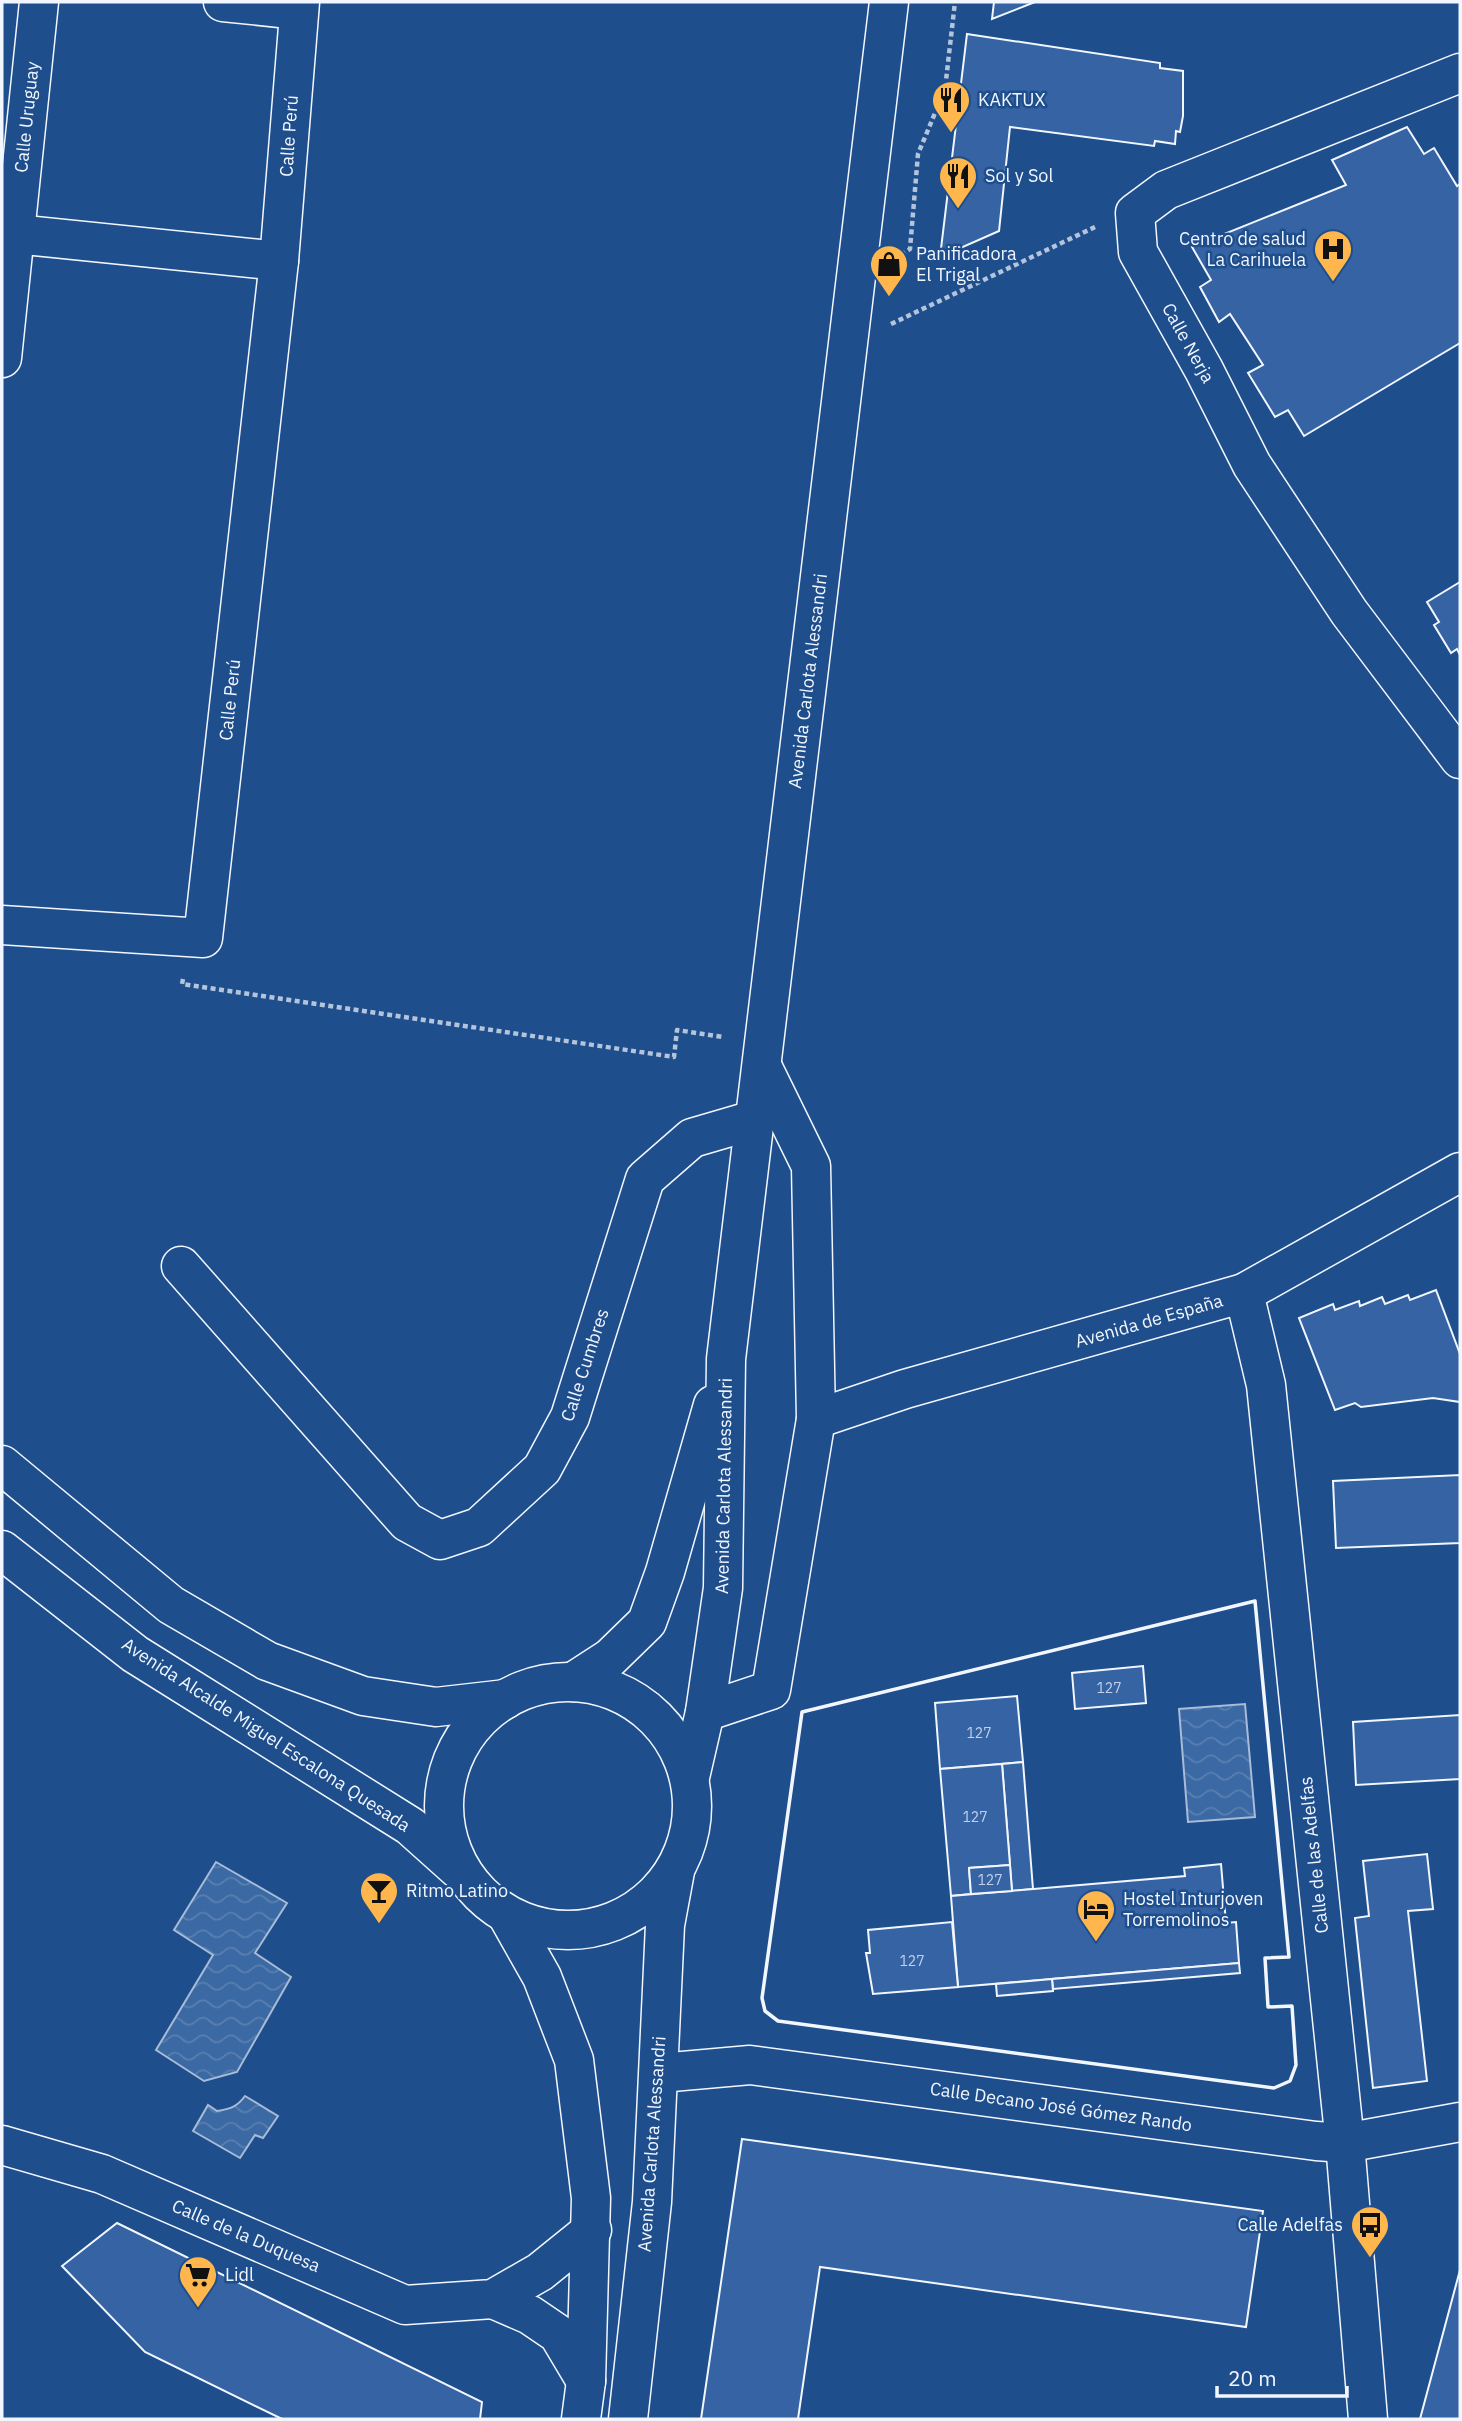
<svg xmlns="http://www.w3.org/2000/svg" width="1462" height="2421" viewBox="0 0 1462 2421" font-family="'IBM Plex Sans',sans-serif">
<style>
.water{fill:url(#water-waves);stroke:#a8bbd7;stroke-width:2}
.building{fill:#3563a3;stroke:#f2f6ff;stroke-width:2}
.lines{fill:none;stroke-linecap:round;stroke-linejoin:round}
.street-casing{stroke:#f2f6ff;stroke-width:41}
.secondary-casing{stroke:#f2f6ff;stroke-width:41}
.primary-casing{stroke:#f2f6ff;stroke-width:41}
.path{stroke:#b3c4dc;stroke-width:4.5;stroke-dasharray:5 3.5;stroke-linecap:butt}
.street{stroke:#1f4e8c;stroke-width:38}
.secondary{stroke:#1f4e8c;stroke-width:38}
.primary{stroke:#1f4e8c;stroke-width:38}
.wall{stroke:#f2f6ff;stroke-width:3.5}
.labels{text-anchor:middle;stroke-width:5;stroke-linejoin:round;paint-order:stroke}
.number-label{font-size:14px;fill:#c3d1e8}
.poi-label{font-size:18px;fill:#f2f6ff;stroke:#1f4e8c;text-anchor:start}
.street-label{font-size:18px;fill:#f2f6ff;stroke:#1f4e8c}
</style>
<defs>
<pattern id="water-waves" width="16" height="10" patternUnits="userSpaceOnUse" patternTransform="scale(1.75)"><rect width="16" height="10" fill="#3b69a3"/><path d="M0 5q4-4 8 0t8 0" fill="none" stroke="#587fb1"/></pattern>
</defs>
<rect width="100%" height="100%" fill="#1f4e8c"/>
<g class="water">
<path d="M1245 1704 1255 1817 1188 1822 1179 1709Z"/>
<path d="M216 1862 287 1903 255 1953 291 1977 237 2072 204 2081 156 2050 213 1955 174 1930Z"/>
<path d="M245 2096 278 2116 263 2138 255 2135 240 2158 193 2131 208 2105 217 2111C230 2109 237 2107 245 2096Z"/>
</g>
<g class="building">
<path d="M994 2H1035L992 19Z"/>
<path d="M967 34 1160 63V68L1183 71V116L1180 132 1176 131 1175 144 1155 141 1154 146 1010 127 999 231 940 257Z"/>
<path d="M1407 127 1424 154 1434 148 1457 186 1460 184V343L1304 436 1288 410 1275 417 1248 373 1263 365 1230 314 1219 322 1200 287 1211 280 1192 247 1346 185 1332 160Z"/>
<path d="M1460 582V655L1457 649 1451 653 1434 625 1439 622 1427 602Z"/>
<path d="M1436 1290 1460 1354V1402L1433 1398 1361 1407 1355 1403 1335 1410 1299 1318 1333 1304 1335 1310 1359 1301 1360 1306 1382 1297 1385 1304 1408 1295 1410 1300Z"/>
<path d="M1460 1475V1543L1336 1548 1333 1481Z"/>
<path d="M1143 1666 1146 1703 1075 1709 1072 1673Z"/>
<path d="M1017 1696 1023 1762 940 1769 935 1703Z"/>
<path d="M1460 1715V1779L1356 1785 1353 1722Z"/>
<path d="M1023 1762 1033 1889 1012 1891 1002 1764Z"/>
<path d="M1002 1764 1010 1865 969 1868 971 1894 951 1896 940 1769Z"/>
<path d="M1427 1854 1433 1909 1408 1911 1427 2081 1373 2088 1355 1918 1369 1916 1363 1861Z"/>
<path d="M1221 1864 1226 1923 1236 1922 1239 1963 958 1987 951 1896 1185 1876 1184 1868Z"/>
<path d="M1010 1865 1012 1891 971 1894 969 1868Z"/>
<path d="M952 1922 958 1987 873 1994 866 1953H870L868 1930Z"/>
<path d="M1239 1963 1240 1973 1053 1989 1052 1979Z"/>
<path d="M1052 1979 1053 1991 997 1996 996 1984Z"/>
<path d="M742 2139 1263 2211 1246 2327 820 2267 798 2419H701Z"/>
<path d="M117 2223 482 2402 480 2419H282L145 2352 62 2266Z"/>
<path d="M1460 2270V2419H1420Z"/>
</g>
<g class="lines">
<defs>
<g id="street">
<path d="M223 2 299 10"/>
<path d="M1460 73 1166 190 1135 213 1138 252 1204 370 1252 465 1349 612 1460 759"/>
<path d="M15 234 279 261"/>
<path d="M2 358 39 2"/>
<path d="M2 925 203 938 279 261 300 2"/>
<path d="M181 1266 407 1522 440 1540 479 1527 542 1469 570 1417 645 1179 692 1138 757 1119"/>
<path d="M1244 1293 1266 1385 1345 2143 1368 2419"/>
<path d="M816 1419 905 1389 1244 1293 1460 1172"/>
<path d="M705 1712 771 1690 816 1419 811 1166 762 1066"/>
<path d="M660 2073 750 2065 1316 2141 1345 2143 1460 2122"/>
<path d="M2 2145 102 2174 405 2305 493 2299 540 2272 592 2230"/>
<path d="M493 2299 530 2315 558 2334 586 2381"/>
</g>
<g id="secondary">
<path d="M573 1682 610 1658 647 1622 665 1572 713 1405"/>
<path d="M690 1777 705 1712 723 1588 726 1359 889 2"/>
</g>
<g id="primary">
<path d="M2 1465 171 1605 267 1661 363 1696 436 1707 506 1699"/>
<path d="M2 1550 135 1654 410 1826 458 1869"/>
<circle cx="568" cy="1806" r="124"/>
<path d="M507 1915 542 1977 574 2060 591 2198 586 2381 581 2419"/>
<path d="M628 2419 652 2202 665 1925 675 1871"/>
</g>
</defs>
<use href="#street" class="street-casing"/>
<use href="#secondary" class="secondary-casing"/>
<use href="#primary" class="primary-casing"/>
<g class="path">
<path d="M901 255 910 249 918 154 945 89 955 2"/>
<path d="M891 324 1095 227"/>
<path d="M183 979 182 984 674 1057 677 1030 723 1037"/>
</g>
<use href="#street" class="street"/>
<use href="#secondary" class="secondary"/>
<use href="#primary" class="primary"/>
<path class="wall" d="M1255 1601 1289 1957 1265 1958 1268 2007 1292 2006 1296 2065 1290 2081 1274 2088 778 2021 765 2011 762 1998 802 1712Z"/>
</g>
<defs>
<symbol id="restaurant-pin" viewBox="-11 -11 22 30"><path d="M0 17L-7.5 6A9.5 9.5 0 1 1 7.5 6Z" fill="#ffb74d" stroke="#1f4e8c"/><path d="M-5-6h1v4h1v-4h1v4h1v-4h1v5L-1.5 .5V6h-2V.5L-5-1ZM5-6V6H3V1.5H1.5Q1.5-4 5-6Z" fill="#111"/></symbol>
<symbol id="hospital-pin" viewBox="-11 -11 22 30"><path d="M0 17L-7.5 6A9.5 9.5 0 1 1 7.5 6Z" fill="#ffb74d" stroke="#1f4e8c"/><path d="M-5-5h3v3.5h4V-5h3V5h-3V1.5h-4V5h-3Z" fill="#111"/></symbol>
<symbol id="shop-pin" viewBox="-11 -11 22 30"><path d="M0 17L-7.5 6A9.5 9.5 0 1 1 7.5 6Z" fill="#ffb74d" stroke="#1f4e8c"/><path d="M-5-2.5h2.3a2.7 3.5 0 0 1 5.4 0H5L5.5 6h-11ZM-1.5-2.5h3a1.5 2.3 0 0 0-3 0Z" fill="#111"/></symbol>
<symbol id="bar-pin" viewBox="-11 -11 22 30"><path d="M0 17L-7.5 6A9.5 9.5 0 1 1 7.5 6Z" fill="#ffb74d" stroke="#1f4e8c"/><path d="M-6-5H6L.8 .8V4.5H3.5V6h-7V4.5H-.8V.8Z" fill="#111"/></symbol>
<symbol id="hotel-pin" viewBox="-11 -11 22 30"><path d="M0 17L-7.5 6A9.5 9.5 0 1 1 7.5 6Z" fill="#ffb74d" stroke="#1f4e8c"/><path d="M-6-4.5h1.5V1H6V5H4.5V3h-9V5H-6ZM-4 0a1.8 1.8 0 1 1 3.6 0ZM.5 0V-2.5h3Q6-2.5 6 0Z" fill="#111"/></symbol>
<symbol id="bus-pin" viewBox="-11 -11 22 30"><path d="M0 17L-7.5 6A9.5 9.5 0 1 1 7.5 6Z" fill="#ffb74d" stroke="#1f4e8c"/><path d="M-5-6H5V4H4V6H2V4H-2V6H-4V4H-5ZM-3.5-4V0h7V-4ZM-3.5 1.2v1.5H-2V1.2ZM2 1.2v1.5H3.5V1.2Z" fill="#111"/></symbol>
<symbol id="supermarket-pin" viewBox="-11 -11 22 30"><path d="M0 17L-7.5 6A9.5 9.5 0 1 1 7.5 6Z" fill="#ffb74d" stroke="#1f4e8c"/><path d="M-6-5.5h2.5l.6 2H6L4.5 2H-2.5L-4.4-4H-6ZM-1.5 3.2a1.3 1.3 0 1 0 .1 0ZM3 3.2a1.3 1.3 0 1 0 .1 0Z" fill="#111"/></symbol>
</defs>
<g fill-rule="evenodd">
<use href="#restaurant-pin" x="929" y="78" width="44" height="60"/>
<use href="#restaurant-pin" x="936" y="154" width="44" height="60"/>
<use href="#hospital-pin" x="1311" y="227" width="44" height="60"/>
<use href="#shop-pin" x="867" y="242" width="44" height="60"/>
<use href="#bar-pin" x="357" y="1869" width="44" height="60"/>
<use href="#hotel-pin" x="1074" y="1887" width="44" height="60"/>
<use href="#bus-pin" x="1348" y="2203" width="44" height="60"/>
<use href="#supermarket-pin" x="176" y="2253" width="44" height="60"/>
</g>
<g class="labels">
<g class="number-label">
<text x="1109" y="1693">127</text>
<text x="979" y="1738">127</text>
<text x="975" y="1822">127</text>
<text x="990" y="1885">127</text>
<text x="912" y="1966">127</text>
</g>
<g class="poi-label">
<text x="978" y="106">KAKTUX</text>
<text x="985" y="182">Sol y Sol</text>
<text x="1306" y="245" text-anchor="end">Centro de salud<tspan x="1306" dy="21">La Carihuela</tspan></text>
<text x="916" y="260">Panificadora<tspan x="916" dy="21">El Trigal</tspan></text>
<text x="406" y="1897">Ritmo Latino</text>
<text x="1123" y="1905">Hostel Inturjoven<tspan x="1123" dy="21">Torremolinos</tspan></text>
<text x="1343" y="2231" text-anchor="end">Calle Adelfas</text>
<text x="225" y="2281">Lidl</text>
</g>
<g class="street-label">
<text transform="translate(27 117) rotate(-84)" y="6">Calle Uruguay</text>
<text transform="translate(289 136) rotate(-86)" y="6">Calle Perú</text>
<text transform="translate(1188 343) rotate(61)" y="6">Calle Nerja</text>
<text transform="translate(808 681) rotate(-83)" y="6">Avenida Carlota Alessandri</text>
<text transform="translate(230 700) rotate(-84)" y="6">Calle Perú</text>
<text transform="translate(1149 1321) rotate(-16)" y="6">Avenida de España</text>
<text transform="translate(585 1365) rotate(-72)" y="6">Calle Cumbres</text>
<text transform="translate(724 1486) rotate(-89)" y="6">Avenida Carlota Alessandri</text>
<text transform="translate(266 1735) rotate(33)" y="6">Avenida Alcalde Miguel Escalona Quesada</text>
<text transform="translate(1314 1855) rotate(-96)" y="6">Calle de las Adelfas</text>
<text transform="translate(1061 2107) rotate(8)" y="6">Calle Decano José Gómez Rando</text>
<text transform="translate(652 2144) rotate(-86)" y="6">Avenida Carlota Alessandri</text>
<text transform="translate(246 2236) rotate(23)" y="6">Calle de la Duquesa</text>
</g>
</g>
<rect width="1462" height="2421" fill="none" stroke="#f2f6ff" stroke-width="7"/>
<path d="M1217 2386v10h130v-10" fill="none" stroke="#f2f6ff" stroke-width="3.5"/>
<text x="1228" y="2386" font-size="21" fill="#f2f6ff" stroke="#1f4e8c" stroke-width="5" paint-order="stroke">20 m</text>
</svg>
